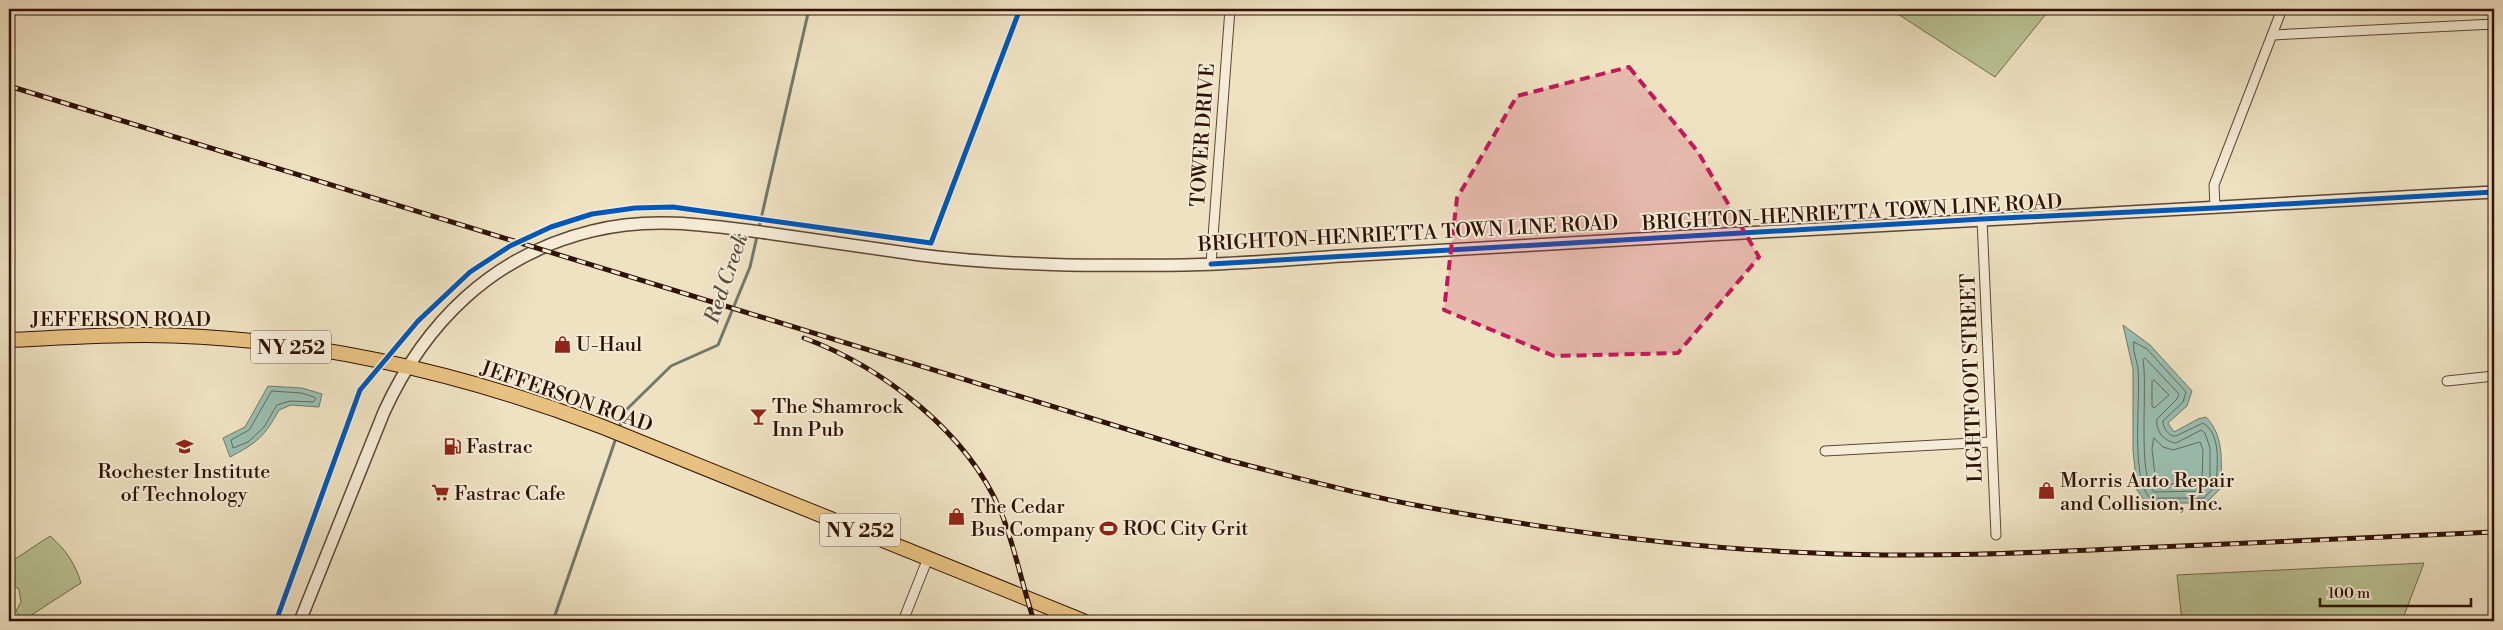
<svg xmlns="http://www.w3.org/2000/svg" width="2503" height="630" viewBox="0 0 2503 630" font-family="'Libre Bodoni',serif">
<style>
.green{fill:#b9c393;stroke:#756a4c}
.water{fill:#9abeb1;stroke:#70796c}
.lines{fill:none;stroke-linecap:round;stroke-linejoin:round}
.shore{stroke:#66685a;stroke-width:1}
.stream{stroke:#70796c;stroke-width:3}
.minor-casing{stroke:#604534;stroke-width:11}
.tertiary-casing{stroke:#604534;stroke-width:14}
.primary-casing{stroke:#311104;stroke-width:16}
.minor{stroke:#f5ecd7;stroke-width:9}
.tertiary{stroke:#f5ecd7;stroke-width:11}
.primary{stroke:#e8c181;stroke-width:14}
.rail-casing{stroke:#311104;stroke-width:5}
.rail{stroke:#f5ecd7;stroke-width:3;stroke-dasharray:9;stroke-linecap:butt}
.cycleway-casing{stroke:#f5ecd7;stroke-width:8}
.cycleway{stroke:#0057b8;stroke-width:5}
.marked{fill:#c2185b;fill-opacity:0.2;stroke:#c2185b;stroke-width:4;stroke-dasharray:10 6;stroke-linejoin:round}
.labels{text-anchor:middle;stroke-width:4;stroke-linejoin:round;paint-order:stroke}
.shield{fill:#f5ecd7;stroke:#6c5343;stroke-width:1}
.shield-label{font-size:19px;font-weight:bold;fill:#311104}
.street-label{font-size:20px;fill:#311104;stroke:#f5ecd7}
.poi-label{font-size:20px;fill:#311104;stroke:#f5ecd7;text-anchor:start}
.water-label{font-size:21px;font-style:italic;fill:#564e41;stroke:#f5ecd7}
</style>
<rect width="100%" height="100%" fill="#efe2c2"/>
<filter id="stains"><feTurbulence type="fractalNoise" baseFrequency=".004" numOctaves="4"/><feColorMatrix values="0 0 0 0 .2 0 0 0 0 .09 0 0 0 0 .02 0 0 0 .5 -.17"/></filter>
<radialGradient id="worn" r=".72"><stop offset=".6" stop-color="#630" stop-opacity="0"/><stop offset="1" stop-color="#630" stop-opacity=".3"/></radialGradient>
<g class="green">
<path d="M1890 9H2050L1995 77Z"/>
<path d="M50 536C66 550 75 563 81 583L22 621 16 611 21 602 19 589 9 583V563Z"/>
<path d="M2424 563 2402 621H2182L2177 575Z"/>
</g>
<g class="water">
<path d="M2123 325 2150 345 2192 391 2187 406 2168 423 2174 432 2198 419 2206 417C2225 437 2221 462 2221 488L2206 503H2146L2137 490 2133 450V369Z"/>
<path d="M268 386 302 388 322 394 319 407 291 405 279 410C265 436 257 443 230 457L223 438 245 427Z"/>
</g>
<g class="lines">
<g class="shore">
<path d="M2134 342 2147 349 2186 392 2183 402 2163 421C2163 428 2169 437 2176 436L2203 423C2222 435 2217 466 2216 485L2204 498H2150C2130 479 2141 398 2138 369 2137 360 2132 350 2134 342Z"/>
<path d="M2145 358 2179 394 2177 399 2157 419C2155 430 2164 442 2176 443L2201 430 2205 433 2210 448V483L2201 491 2154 492C2137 477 2148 386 2143 360Z"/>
<path d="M2154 380 2169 395 2154 408 2152 406V382Z"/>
<path d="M272 391 301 393 314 397 316 399 313 402 290 401 277 405 264 427 248 442 233 448 231 440 249 430Z"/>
<path d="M2154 438 2163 447 2173 450 2200 442 2203 450 2202 481 2197 484H2156L2152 449Z"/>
</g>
<g class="stream">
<path d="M619 429 624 412 671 366 718 345 750 267 809 9"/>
<path d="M553 621 616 438"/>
</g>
<defs>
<g id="minor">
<path d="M2273 35 2494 24"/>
<path d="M2215 208 2214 185 2282 9"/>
<path d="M1982 219 1996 535"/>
<path d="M1211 264 1230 9"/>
<path d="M2447 381 2494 376"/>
<path d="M1825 451 1991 442"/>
<path d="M903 621 928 558"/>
</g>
<path id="tertiary" d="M300 621 384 412C425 322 493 255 592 231 651 216 708 225 767 233 818 240 869 248 920 255 1008 266 1096 266 1184 265 1243 264 1302 258 1360 255 1470 249 1580 242 1690 236 1958 220 2226 208 2494 192"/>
<path id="primary" d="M9 340C54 338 100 335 145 335 301 336 458 371 603 427L1083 621"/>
</defs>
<use href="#minor" class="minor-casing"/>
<use href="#tertiary" class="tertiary-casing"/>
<use href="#primary" class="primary-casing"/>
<use href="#minor" class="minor"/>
<use href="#tertiary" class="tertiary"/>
<use href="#primary" class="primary"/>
<defs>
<g id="rail">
<path d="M9 86 1227 460C1291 476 1355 494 1420 506 1550 530 1683 548 1815 553 1922 558 2029 553 2135 548 2255 543 2375 538 2494 532"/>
<path d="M804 338C883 367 968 433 1001 512 1015 547 1022 585 1034 621"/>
</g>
</defs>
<use href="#rail" class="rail-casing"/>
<use href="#rail" class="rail"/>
<defs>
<g id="cycleway">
<path d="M1211 264 1982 219 2215 208 2494 192"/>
<path d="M276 621 360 390 418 321 470 272 510 246 551 227 592 214 635 208 673 207 931 243 1020 9"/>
</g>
</defs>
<use href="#cycleway" class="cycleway-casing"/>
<use href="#cycleway" class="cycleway"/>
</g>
<path class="marked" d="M1629 67 1698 152 1759 257 1678 353 1554 356 1444 310 1457 198 1517 96Z"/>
<defs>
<symbol id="shop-bare" viewBox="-9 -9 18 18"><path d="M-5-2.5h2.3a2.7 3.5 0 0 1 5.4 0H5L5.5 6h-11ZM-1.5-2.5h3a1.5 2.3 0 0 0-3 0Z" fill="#8f2418" stroke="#f5ecd7" stroke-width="2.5" paint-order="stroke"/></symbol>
<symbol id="bar-bare" viewBox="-9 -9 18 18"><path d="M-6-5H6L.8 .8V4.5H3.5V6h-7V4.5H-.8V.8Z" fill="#8f2418" stroke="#f5ecd7" stroke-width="2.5" paint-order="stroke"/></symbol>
<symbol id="fuel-bare" viewBox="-9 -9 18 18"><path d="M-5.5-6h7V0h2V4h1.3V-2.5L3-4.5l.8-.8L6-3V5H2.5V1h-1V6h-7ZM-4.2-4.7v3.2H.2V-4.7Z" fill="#8f2418" stroke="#f5ecd7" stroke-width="2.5" paint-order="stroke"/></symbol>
<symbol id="university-bare" viewBox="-9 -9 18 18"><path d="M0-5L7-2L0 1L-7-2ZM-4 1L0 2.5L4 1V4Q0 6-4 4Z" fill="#8f2418" stroke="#f5ecd7" stroke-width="2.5" paint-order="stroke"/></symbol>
<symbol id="supermarket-bare" viewBox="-9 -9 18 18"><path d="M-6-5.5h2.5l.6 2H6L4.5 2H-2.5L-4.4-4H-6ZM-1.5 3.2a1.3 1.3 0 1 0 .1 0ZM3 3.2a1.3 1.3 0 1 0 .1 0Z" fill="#8f2418" stroke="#f5ecd7" stroke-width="2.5" paint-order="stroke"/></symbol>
<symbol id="stadium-bare" viewBox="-9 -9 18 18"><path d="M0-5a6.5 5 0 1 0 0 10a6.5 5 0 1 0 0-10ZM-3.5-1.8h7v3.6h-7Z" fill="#8f2418" stroke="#f5ecd7" stroke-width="2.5" paint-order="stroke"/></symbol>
</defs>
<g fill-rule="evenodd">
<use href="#shop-bare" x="550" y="332" width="25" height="25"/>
<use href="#bar-bare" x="746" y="404" width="25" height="25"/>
<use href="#fuel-bare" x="440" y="434" width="25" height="25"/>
<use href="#university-bare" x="172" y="434" width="25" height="25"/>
<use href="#shop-bare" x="2034" y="478" width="25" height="25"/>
<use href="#supermarket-bare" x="428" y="480" width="25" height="25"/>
<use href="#shop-bare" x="944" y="504" width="25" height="25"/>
<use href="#stadium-bare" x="1096" y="516" width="25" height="25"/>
</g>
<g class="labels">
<g class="shield">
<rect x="251" y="330.5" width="80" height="33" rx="4"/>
<rect x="820" y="513.5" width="80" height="33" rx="4"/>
</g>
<g class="shield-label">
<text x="291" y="354">NY 252</text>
<text x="860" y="537">NY 252</text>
</g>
<g class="street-label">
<text transform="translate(1202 135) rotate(-86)" y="7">TOWER DRIVE</text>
<text transform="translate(1852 212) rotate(-3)" y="7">BRIGHTON-HENRIETTA TOWN LINE ROAD</text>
<text transform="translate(1408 233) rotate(-3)" y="7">BRIGHTON-HENRIETTA TOWN LINE ROAD</text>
<text x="121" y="326">JEFFERSON ROAD</text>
<text transform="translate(1971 378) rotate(-92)" y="7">LIGHTFOOT STREET</text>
<text transform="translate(567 396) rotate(19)" y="7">JEFFERSON ROAD</text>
</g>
<g class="poi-label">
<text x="576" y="351">U-Haul</text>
<text x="772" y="413">The Shamrock<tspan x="772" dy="23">Inn Pub</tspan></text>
<text x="466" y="453">Fastrac</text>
<text x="184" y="478" text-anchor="middle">Rochester Institute<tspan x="184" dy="23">of Technology</tspan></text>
<text x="2060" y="487">Morris Auto Repair<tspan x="2060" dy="23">and Collision, Inc.</tspan></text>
<text x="454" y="500">Fastrac Cafe</text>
<text x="971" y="513">The Cedar<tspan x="971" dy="23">Bus Company</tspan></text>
<text x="1123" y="535">ROC City Grit</text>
</g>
<g class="water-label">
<text transform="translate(726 278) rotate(-71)" y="7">Red Creek</text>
</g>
</g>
<rect width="2503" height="630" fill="none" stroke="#efe2c2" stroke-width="30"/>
<rect x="10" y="10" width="2483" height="610" fill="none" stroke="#311104" stroke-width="2.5"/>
<rect x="15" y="15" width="2473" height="600" fill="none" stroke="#311104"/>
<path d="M2320 598v8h151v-8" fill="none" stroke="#311104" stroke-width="2.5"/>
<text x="2328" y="598" font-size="15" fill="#311104" stroke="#f5ecd7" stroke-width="4" paint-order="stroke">100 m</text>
<rect width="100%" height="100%" filter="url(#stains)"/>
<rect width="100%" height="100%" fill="url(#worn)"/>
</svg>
